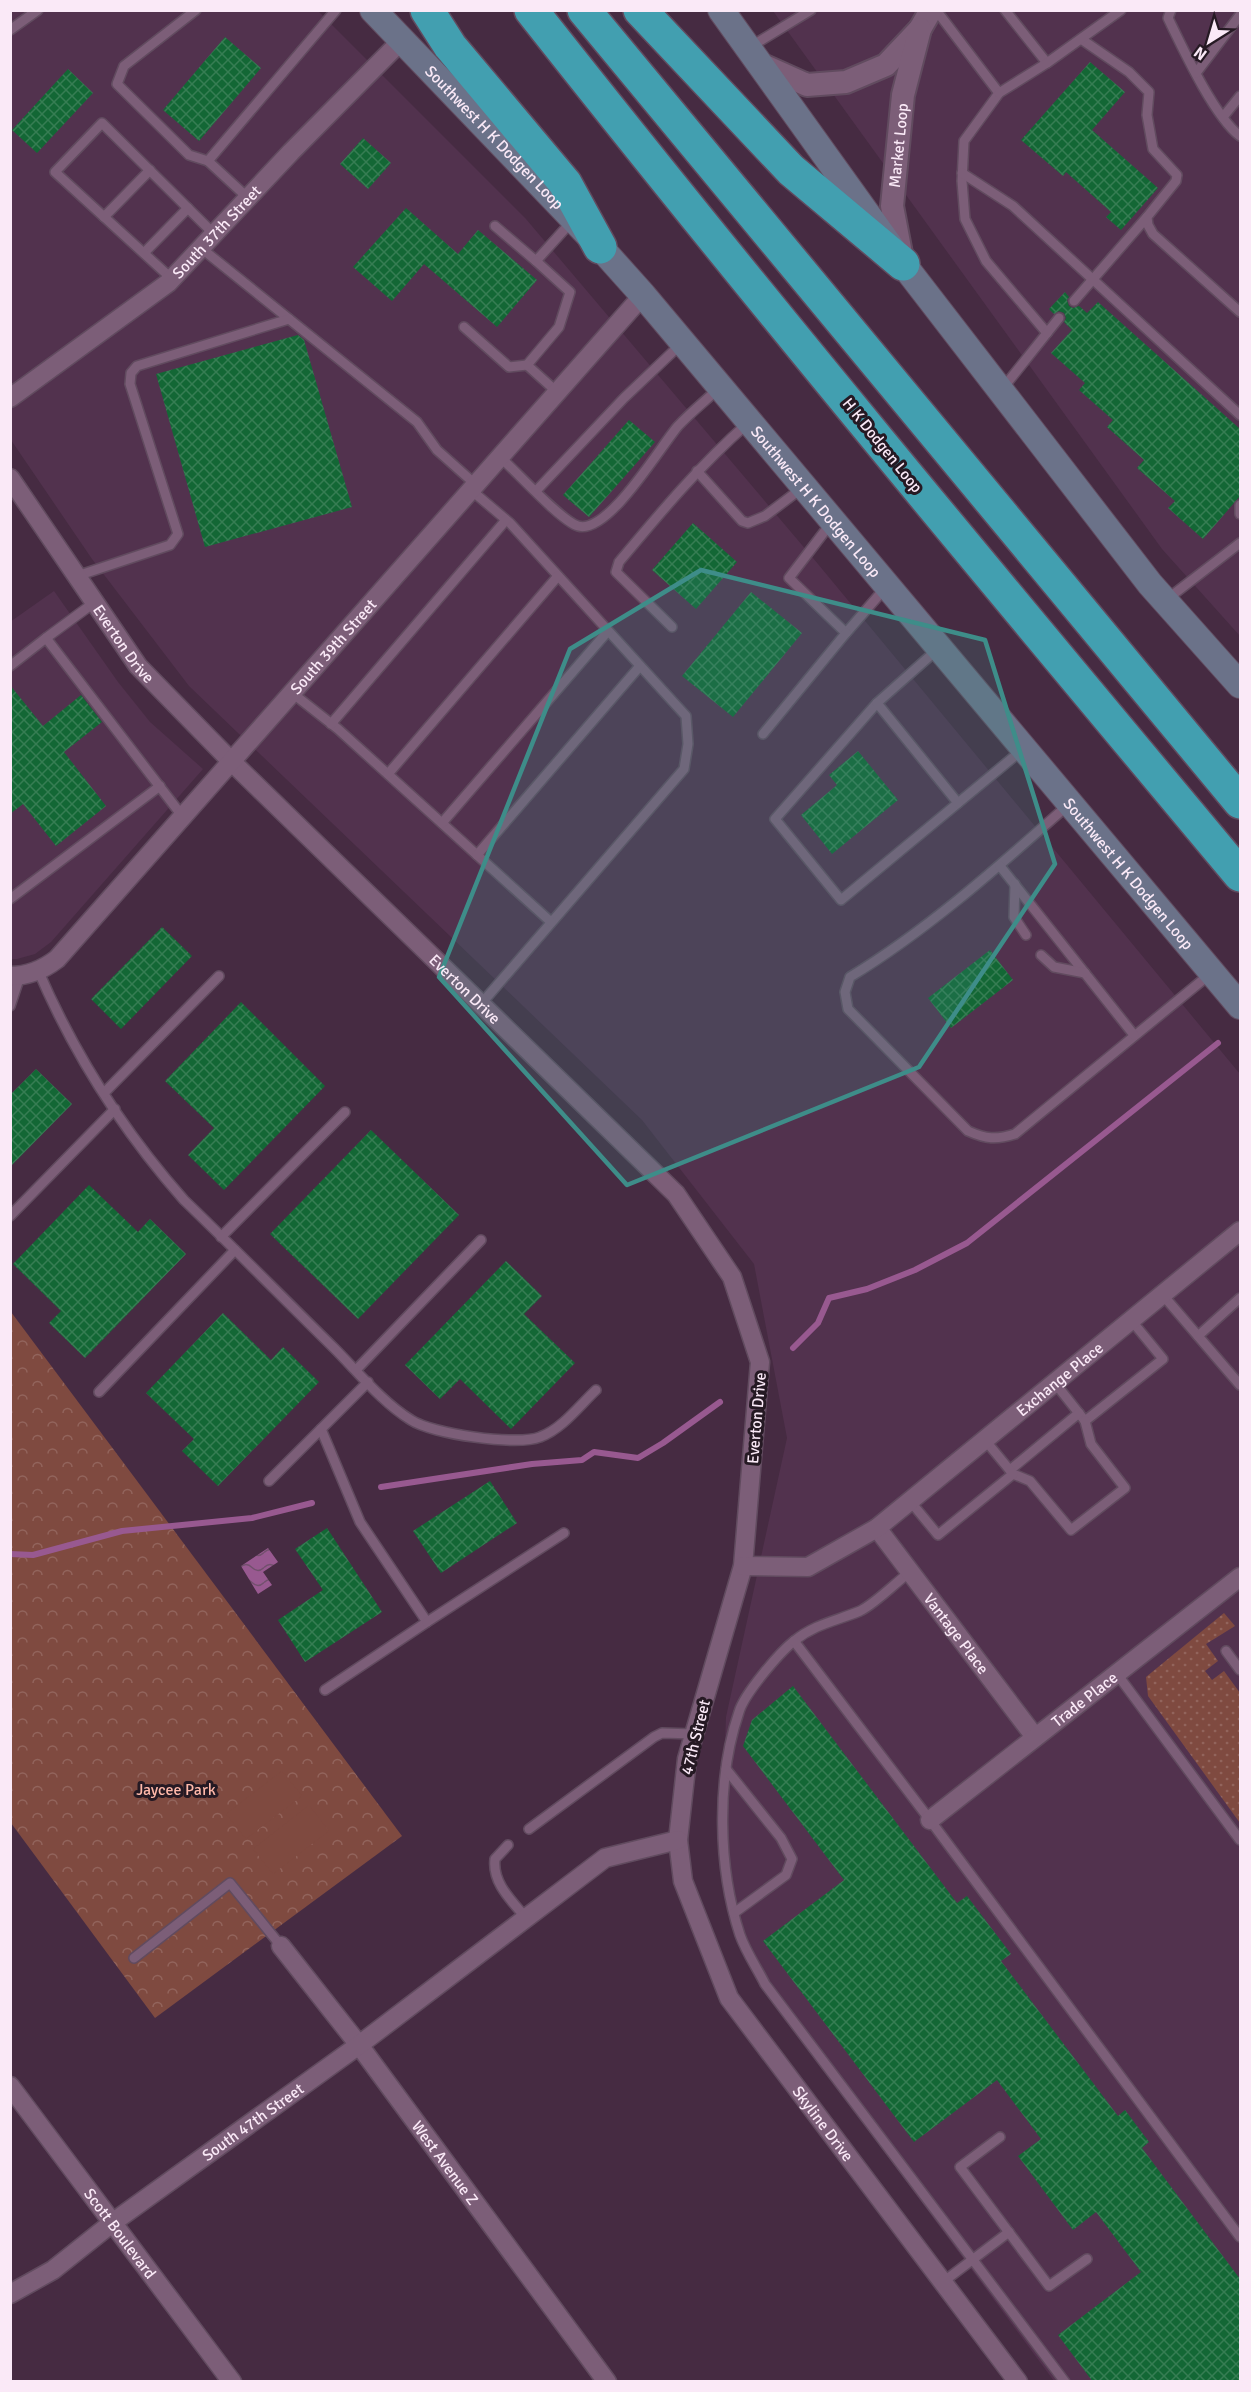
<svg xmlns="http://www.w3.org/2000/svg" width="1251" height="2392" viewBox="0 0 1251 2392" font-family="Signika,sans-serif">
<style>
.built{fill:#52324e}
.grass{fill:url(#grass-dots)}
.park{fill:url(#park-crowns)}
.pitch{fill:#7f4a40}
.water{fill:url(#water-waves)}
.lines{fill:none;stroke-linecap:round;stroke-linejoin:round}
.stream{stroke:#985990;stroke-width:6}
.building{fill:url(#building-cross-hatch)}
.service-casing{stroke:#614b5f;stroke-width:12}
.minor-casing{stroke:#614b5f;stroke-width:21}
.tertiary-casing{stroke:#614b5f;stroke-width:26}
.secondary-casing{stroke:#614b5f;stroke-width:28}
.motorway-casing{stroke:#614b5f;stroke-width:36}
.service{stroke:#7c5e78;stroke-width:9}
.minor{stroke:#7c5e78;stroke-width:18}
.tertiary{stroke:#7c5e78;stroke-width:22}
.secondary{stroke:#6b7289;stroke-width:26}
.motorway{stroke:#429fb0;stroke-width:33}
.marked{fill:#3e8d89;fill-opacity:0.2;stroke:#3e8d89;stroke-width:4.5;stroke-linejoin:round}
.labels{text-anchor:middle;stroke-width:6;stroke-linejoin:round;paint-order:stroke}
.street-label{font-size:16px;fill:#fae9f7;stroke:#251923}
.park-label{font-size:16px;fill:#ffb9aa;stroke:#251923}
</style>
<defs>
<pattern id="grass-dots" width="8" height="8" patternUnits="userSpaceOnUse" patternTransform="scale(1.5)"><rect width="8" height="8" fill="#7f4a40"/><path d="M2 2h.1M6 6h.1" fill="none" stroke="#92645c" stroke-width="1.8" stroke-linecap="round"/></pattern>
<pattern id="park-crowns" width="20" height="18" patternUnits="userSpaceOnUse" patternTransform="scale(1.5)"><rect width="20" height="18" fill="#7f4a40"/><path d="M2 6a3 3 0 1 1 6 0M12 15a3 3 0 1 1 6 0" fill="none" stroke="#92645c"/></pattern>
<pattern id="water-waves" width="16" height="10" patternUnits="userSpaceOnUse" patternTransform="scale(1.5)"><rect width="16" height="10" fill="#985990"/><path d="M0 5q4-4 8 0t8 0" fill="none" stroke="#72506d"/></pattern>
<pattern id="building-cross-hatch" width="8" height="8" patternUnits="userSpaceOnUse" patternTransform="scale(1.5)"><rect width="8" height="8" fill="#136735"/><path d="M0 0l8 8M0 8l8-8" fill="none" stroke="#367d53"/></pattern>
</defs>
<rect width="100%" height="100%" fill="#462b42"/>
<g class="built">
<path d="M10 11H318L526 219 813 558 1240 1074V2381H1054L757 1980 721 1852 726 1717 787 1438 754 1264 642 1120 189 686 92 559 11 440Z"/>
<path d="M773 11H1240V636L1162 549Z"/>
<path d="M54 591 118 682 150 722 203 769 51 942 35 954 17 959H10V622Z"/>
</g>
<path class="grass" d="M1224 1613 1235 1626 1206 1644 1218 1661 1205 1671 1212 1680 1224 1671 1240 1693V1823L1148 1696 1146 1677Z"/>
<path class="park" d="M11 1312 402 1836 155 2018 11 1823Z"/>
<g class="pitch">
<path d="M282 1771 302 1796 246 1839 226 1814Z"/>
<path d="M309 1805 329 1831 273 1874 253 1849Z"/>
</g>
<path class="water" d="M268 1548 278 1562 263 1572 272 1585 258 1594 241 1566Z"/>
<g class="lines">
<g class="stream">
<path d="M793 1348 818 1323 829 1298 867 1289 915 1270 967 1243 1218 1043"/>
<path d="M381 1487 532 1464 582 1460 594 1452 638 1458 663 1443 720 1402"/>
<path d="M10 1554 33 1555 122 1531 252 1518 312 1503"/>
</g>
</g>
<g class="building">
<path d="M225 37 261 68 199 141 163 110Z"/>
<path d="M1090 62 1125 92 1092 130 1158 188 1121 230 1106 217 1111 212 1066 172 1063 176 1021 140Z"/>
<path d="M68 69 93 93 37 153 12 130Z"/>
<path d="M363 138 391 163 368 189 340 164Z"/>
<path d="M406 208 458 254 478 230 537 280 497 327 424 264 392 301 353 267Z"/>
<path d="M1065 292 1069 297 1067 300 1069 306 1073 308 1079 306 1087 313 1098 302 1240 429V496L1203 539 1168 508 1175 501 1137 468 1144 460 1107 427 1113 420 1079 390 1085 383 1051 353 1072 330 1064 322 1066 318 1064 313 1059 311 1054 314 1049 309Z"/>
<path d="M298 335 304 340 352 507 205 547 156 374Z"/>
<path d="M629 420 655 442 589 517 563 495Z"/>
<path d="M693 523 737 562 696 609 652 570Z"/>
<path d="M751 592 802 633 733 717 682 676Z"/>
<path d="M10 685 43 726 81 695 102 722 64 752 106 806 56 846 23 804 10 814Z"/>
<path d="M858 751 898 800 832 854 801 815 837 785 829 775Z"/>
<path d="M162 927 192 956 121 1029 91 999Z"/>
<path d="M990 950 1013 980 951 1028 928 998Z"/>
<path d="M241 1002 325 1086 224 1190 188 1155 214 1128 165 1081Z"/>
<path d="M36 1069 72 1104 10 1167V1095Z"/>
<path d="M371 1130 459 1215 358 1319 270 1234Z"/>
<path d="M89 1185 138 1232 150 1219 186 1254 85 1358 49 1323 61 1311 13 1264Z"/>
<path d="M506 1261 542 1296 524 1314 575 1363 511 1429 460 1379 440 1399 405 1365Z"/>
<path d="M223 1313 271 1360 283 1347 319 1382 218 1486 182 1451 194 1439 146 1393Z"/>
<path d="M490 1481 517 1523 441 1573 413 1531Z"/>
<path d="M327 1528 382 1612 305 1662 278 1620 323 1590 295 1549Z"/>
<path d="M793 1686 957 1903 967 1896 1011 1954 1001 1961 1118 2116 1125 2110 1149 2142 1142 2148 1240 2279V2382H1093L1058 2335 1141 2272 1096 2212 1073 2230 1018 2156 1041 2139 997 2080 914 2142 763 1941 844 1880 743 1746 752 1720Z"/>
</g>
<g class="lines">
<defs>
<g id="service">
<path d="M196 10 124 66 117 84 189 155 208 161"/>
<path d="M936 10 999 93 964 141 962 181 965 219 986 261 1047 333 1003 388"/>
<path d="M1005 10 1047 63"/>
<path d="M1171 10 1168 18C1183 49 1214 116 1240 136"/>
<path d="M10 30 38 10"/>
<path d="M1081 39 1129 72 1149 92 1147 115 1153 149 1177 175 1176 181 1147 217 1148 225 1153 234 1240 312"/>
<path d="M750 47 811 10"/>
<path d="M1196 73 1240 15"/>
<path d="M999 93 1047 63 1121 10"/>
<path d="M1223 117 1240 96"/>
<path d="M962 173 1013 206 1240 415"/>
<path d="M248 198 208 161 336 10"/>
<path d="M104 217 150 170"/>
<path d="M495 226 536 261 572 221"/>
<path d="M201 248 417 422 437 450 475 484"/>
<path d="M144 253 188 208"/>
<path d="M536 261 570 292 559 327 527 365 557 392"/>
<path d="M172 279 55 172 102 123 214 234"/>
<path d="M1074 301 1147 217"/>
<path d="M464 327 509 367 527 365"/>
<path d="M1047 333 1059 318"/>
<path d="M500 457C516 471 561 521 578 526 608 535 660 447 678 426 690 413 705 401 718 389"/>
<path d="M697 471 742 521 748 523 765 516 802 488"/>
<path d="M471 490 510 523 686 716 688 744 684 769 481 1004"/>
<path d="M536 491 624 398 682 343"/>
<path d="M1240 505V514"/>
<path d="M831 523 789 578 846 633 886 587"/>
<path d="M77 576 170 545 178 534 130 384 131 373 137 366 289 319"/>
<path d="M1166 600 1240 543"/>
<path d="M95 602 46 638 183 817"/>
<path d="M672 627 616 572 619 562C660 513 700 465 748 423"/>
<path d="M939 648 877 703 775 819 841 900 1022 750"/>
<path d="M10 666 46 638"/>
<path d="M291 692 338 729 551 922"/>
<path d="M877 703 958 803"/>
<path d="M331 724 506 520"/>
<path d="M763 734 846 633"/>
<path d="M388 774 558 576"/>
<path d="M1068 805C999 866 929 929 850 977L845 992 848 1009 968 1131C986 1139 996 1140 1015 1134L1210 974"/>
<path d="M442 823 608 631"/>
<path d="M477 855 640 666"/>
<path d="M1000 866 1134 1035"/>
<path d="M1015 884 1014 917 1026 935"/>
<path d="M10 899 160 786"/>
<path d="M1041 955 1054 967 1085 973"/>
<path d="M38 970C74 1054 124 1132 184 1200 235 1249 284 1299 334 1348 357 1371 383 1403 411 1420 432 1434 517 1446 540 1437 562 1429 579 1406 596 1390"/>
<path d="M10 1006 20 976"/>
<path d="M104 1093 219 976"/>
<path d="M10 1216 115 1109"/>
<path d="M221 1237 345 1112"/>
<path d="M1162 1294 1240 1385"/>
<path d="M1198 1336 1240 1298"/>
<path d="M356 1370 481 1240"/>
<path d="M1055 1383 1085 1421 1163 1359 1131 1320"/>
<path d="M99 1392 235 1250"/>
<path d="M321 1429 360 1522 427 1622 325 1690"/>
<path d="M1010 1470 1079 1413"/>
<path d="M1013 1474 1030 1481 1071 1530 1125 1488 1091 1444 1085 1421"/>
<path d="M269 1481 368 1382"/>
<path d="M910 1501 938 1535 1013 1474 985 1440"/>
<path d="M910 1572C895 1583 876 1603 860 1611 836 1621 815 1624 794 1641 779 1653 744 1694 739 1712 716 1779 718 1868 740 1935 746 1952 757 1968 765 1984L1065 2382"/>
<path d="M427 1622 564 1533"/>
<path d="M794 1641 930 1820 1240 2237"/>
<path d="M1226 1651 1240 1670"/>
<path d="M1117 1674 1240 1840"/>
<path d="M726 1769 781 1838 792 1859 786 1875 734 1913"/>
<path d="M529 1829 654 1737 662 1733 694 1734"/>
<path d="M508 1845 495 1859C492 1883 512 1901 526 1918"/>
<path d="M134 1958 230 1883 281 1946"/>
<path d="M1000 2137 960 2167 1049 2286 1087 2259"/>
<path d="M943 2282 1009 2232"/>
</g>
<g id="minor">
<path id="s1" d="M10 398 168 283 291 152 401 41"/>
<path id="s2" d="M10 478 138 666 232 762 676 1194 732 1277 760 1362 743 1566 687 1759 678 1840 683 1881 729 1998 1018 2382"/>
<path id="s3" d="M10 976C28 976 44 969 57 959L643 295"/>
<path id="s4" d="M877 1528 1035 1737"/>
<path id="s5" d="M743 1566 808 1567 877 1528 1240 1231"/>
<path id="s6" d="M930 1820 1240 1577"/>
<path id="s7" d="M281 1946 359 2045 607 2382"/>
<path id="s8" d="M10 2086 232 2382"/>
<path id="s9" d="M10 2294 53 2270 112 2223 359 2045 605 1858 678 1840"/>
</g>
<g id="tertiary">
<path d="M758 63 807 85 846 82 886 65 920 29 931 10"/>
<path id="s10" d="M903 264 892 206 903 95 920 29"/>
</g>
<g id="secondary">
<path id="s11" d="M373 10 600 247 643 295 1240 1006"/>
<path d="M721 10 903 264 1150 584 1240 685"/>
</g>
<g id="motorway">
<path d="M427 10 450 46 565 183 600 247"/>
<path d="M531 10C762 303 1001 589 1240 875"/>
<path d="M584 10 1240 802"/>
<path d="M640 10 791 170 903 264"/>
</g>
</defs>
<use href="#service" class="service-casing"/>
<use href="#minor" class="minor-casing"/>
<use href="#tertiary" class="tertiary-casing"/>
<use href="#secondary" class="secondary-casing"/>
<use href="#motorway" class="motorway-casing"/>
<use href="#service" class="service"/>
<use href="#minor" class="minor"/>
<use href="#tertiary" class="tertiary"/>
<use href="#secondary" class="secondary"/>
<use href="#motorway" class="motorway"/>
</g>
<path class="marked" d="M701 570 985 640 1055 864 919 1067 627 1185 439 977 570 649Z"/>
<g class="labels">
<g class="street-label">
<text dy="6" stroke="none"><textPath href="#s11" startOffset="176">Southwest H K Dodgen Loop</textPath></text>
<text dy="6" stroke="none"><textPath href="#s10" startOffset="120">Market Loop</textPath></text>
<text dy="6" stroke="none"><textPath href="#s1" startOffset="266">South 37th Street</textPath></text>
<text transform="translate(883 445) rotate(51)" y="6">H K Dodgen Loop</text>
<text dy="6" stroke="none"><textPath href="#s11" startOffset="662">Southwest H K Dodgen Loop</textPath></text>
<text dy="6" stroke="none"><textPath href="#s2" startOffset="201">Everton Drive</textPath></text>
<text dy="6" stroke="none"><textPath href="#s3" startOffset="468">South 39th Street</textPath></text>
<text dy="6" stroke="none"><textPath href="#s11" startOffset="1148">Southwest H K Dodgen Loop</textPath></text>
<text dy="6" stroke="none"><textPath href="#s2" startOffset="687">Everton Drive</textPath></text>
<text dy="6" stroke="none"><textPath href="#s5" startOffset="380">Exchange Place</textPath></text>
<text transform="translate(756 1418) rotate(-85)" y="6">Everton Drive</text>
<text dy="6" stroke="none"><textPath href="#s4" startOffset="132">Vantage Place</textPath></text>
<text dy="6" stroke="none"><textPath href="#s6" startOffset="196">Trade Place</textPath></text>
<text transform="translate(695 1737) rotate(-76)" y="6">47th Street</text>
<text dy="6" stroke="none"><textPath href="#s9" startOffset="298">South 47th Street</textPath></text>
<text dy="6" stroke="none"><textPath href="#s2" startOffset="1982">Skyline Drive</textPath></text>
<text dy="6" stroke="none"><textPath href="#s7" startOffset="272">West Avenue Z</textPath></text>
<text dy="6" stroke="none"><textPath href="#s8" startOffset="184">Scott Boulevard</textPath></text>
</g>
<g class="park-label">
<text x="176" y="1795">Jaycee Park</text>
</g>
</g>
<rect width="1251" height="2392" fill="none" stroke="#fae9f7" stroke-width="24"/>
<g transform="translate(1209 42) rotate(217)" stroke="#251923" stroke-width="4.5" paint-order="stroke">
<path d="M0-4.5L10 22L0 15L-10 22Z" fill="#fae9f7"/>
<text y="-9" font-size="16" font-weight="bold" text-anchor="middle" fill="#fae9f7">N</text>
</g>
</svg>
